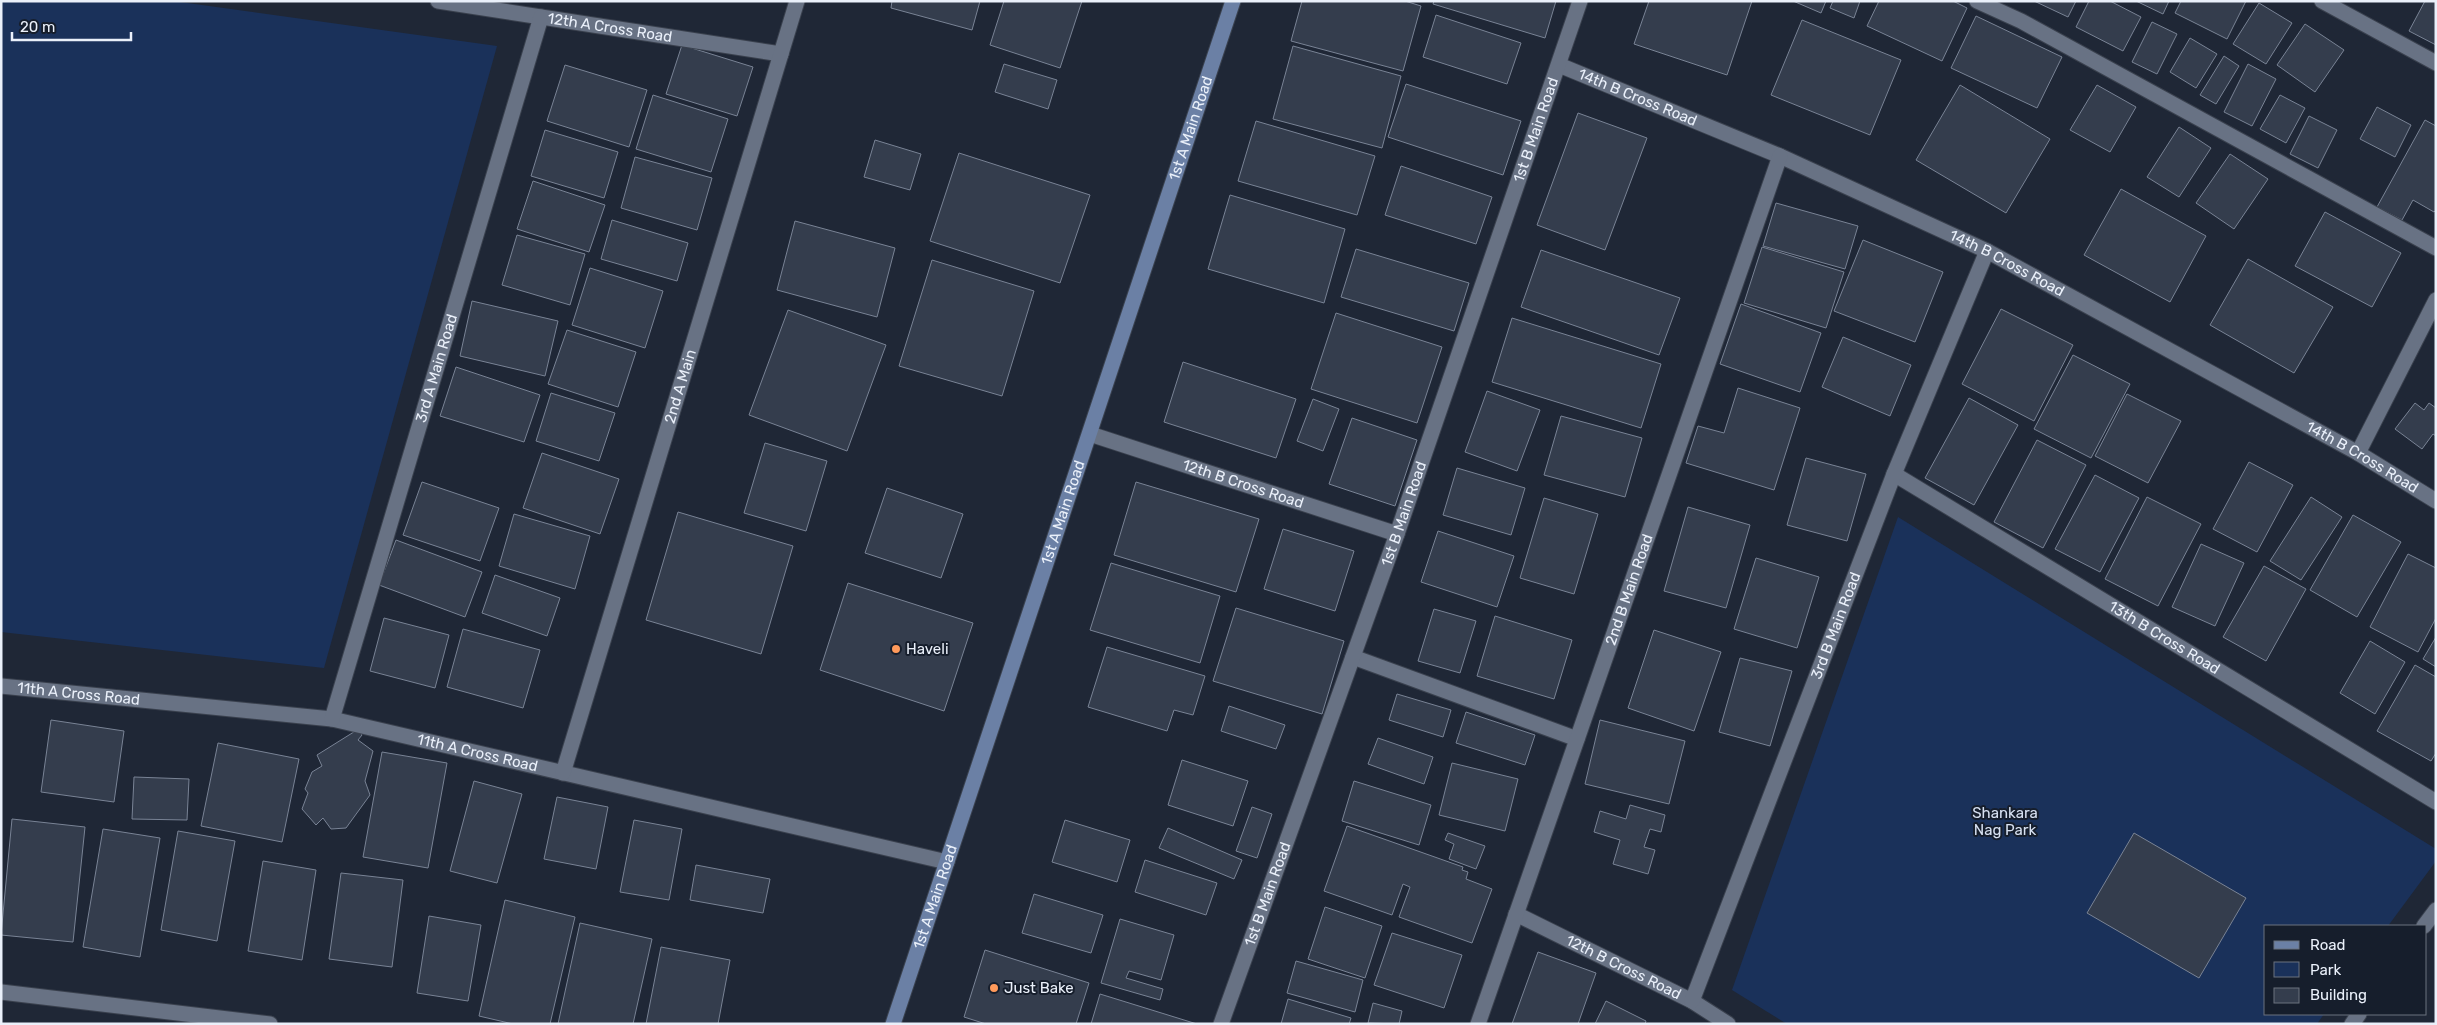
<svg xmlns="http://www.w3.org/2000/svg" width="2437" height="1025" viewBox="0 0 2437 1025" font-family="Rubik,sans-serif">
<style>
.green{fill:#1a315a}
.building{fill:#343d4d;stroke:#798395}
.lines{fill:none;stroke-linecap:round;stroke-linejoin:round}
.street-casing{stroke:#3a414e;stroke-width:17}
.secondary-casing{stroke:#3a414e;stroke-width:17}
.street{stroke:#687284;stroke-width:15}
.secondary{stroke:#6b80a5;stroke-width:15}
.poi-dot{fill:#ff9a5b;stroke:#161e2c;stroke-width:2}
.labels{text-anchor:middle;stroke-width:4;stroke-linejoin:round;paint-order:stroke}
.street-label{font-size:15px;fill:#eaf0fa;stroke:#161e2c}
.poi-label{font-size:15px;fill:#eaf0fa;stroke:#161e2c;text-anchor:start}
.park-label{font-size:15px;fill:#d7e1f2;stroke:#161e2c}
</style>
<rect width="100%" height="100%" fill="#1f2736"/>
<g class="green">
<path d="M1 1H173L497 46 324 668 1 632Z"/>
<path d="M1898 517 2436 849V861L2388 926H2266V1014H2324L2317 1024H1787L1732 990Z"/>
</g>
<g class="building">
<path d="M892 1H980L972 30 891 8Z"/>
<path d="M1004 1H1082L1060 68 990 45Z"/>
<path d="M1302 1H1405L1421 6 1403 71 1291 41Z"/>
<path d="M1434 1H1556L1545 38 1433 4Z"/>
<path d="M1649 1H1752L1727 75 1634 44Z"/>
<path d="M1793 1H1826L1821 13Z"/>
<path d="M1833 1H1860L1854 18 1830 8Z"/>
<path d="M1879 1H1953L1967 8 1942 61 1867 26Z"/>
<path d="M2034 1H2076L2068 17Z"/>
<path d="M2089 1H2110L2141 17 2123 51 2076 27Z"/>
<path d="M2136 1H2169L2163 14Z"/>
<path d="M2181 1H2246L2227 39 2175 13Z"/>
<path d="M2425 1H2436V45L2409 31Z"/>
<path d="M2259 3 2292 23 2266 64 2233 44Z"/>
<path d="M1436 15 1521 43 1507 84 1423 57Z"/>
<path d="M1976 16 2062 57 2037 108 1951 68Z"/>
<path d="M1802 20 1901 60 1870 135 1771 95Z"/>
<path d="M2152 22 2177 34 2157 74 2132 62Z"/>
<path d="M2305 24 2344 50 2315 92 2277 65Z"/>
<path d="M2190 38 2217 54 2196 88 2170 72Z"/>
<path d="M682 45 753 67 737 116 666 94Z"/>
<path d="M1293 46 1401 76 1382 148 1273 119Z"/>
<path d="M2224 56 2239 66 2216 104 2200 95Z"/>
<path d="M1004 64 1057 80 1048 109 995 92Z"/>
<path d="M2248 64 2276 79 2252 126 2224 112Z"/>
<path d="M565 65 647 90 629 147 547 121Z"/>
<path d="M1406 84 1521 121 1503 175 1388 137Z"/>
<path d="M1960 85 2050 139 2006 213 1916 160Z"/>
<path d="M2097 85 2136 107 2110 152 2070 130Z"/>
<path d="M653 95 728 119 711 172 636 149Z"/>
<path d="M2280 95 2305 108 2286 143 2260 129Z"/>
<path d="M2377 107 2411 125 2395 157 2360 139Z"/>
<path d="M1578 113 1647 138 1605 250 1537 225Z"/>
<path d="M2309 116 2337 130 2318 168 2290 154Z"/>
<path d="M2425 120 2436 126V210L2434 212 2413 200 2402 220 2377 207Z"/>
<path d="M1256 121 1375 156 1357 215 1238 181Z"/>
<path d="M2179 127 2211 148 2179 197 2147 177Z"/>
<path d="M545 130 618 152 604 198 531 176Z"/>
<path d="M875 140 921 154 910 190 864 177Z"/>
<path d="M959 153 1090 195 1060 283 930 241Z"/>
<path d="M2230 154 2268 179 2234 229 2196 203Z"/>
<path d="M635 157 712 178 697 230 621 208Z"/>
<path d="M1401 166 1492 197 1476 244 1385 215Z"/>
<path d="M533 181 605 205 589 252 517 229Z"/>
<path d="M2121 189 2206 236 2170 302 2084 255Z"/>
<path d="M1230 195 1345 229 1324 303 1208 269Z"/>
<path d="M1776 203 1858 226 1845 269 1763 246Z"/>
<path d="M2325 212 2401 253 2372 307 2295 266Z"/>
<path d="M612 220 688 243 677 281 601 259Z"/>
<path d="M795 221 895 248 877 317 777 290Z"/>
<path d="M517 235 585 254 570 305 502 285Z"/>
<path d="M1863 240 1943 272 1915 342 1834 311Z"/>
<path d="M1762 247 1844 272 1826 328 1744 303Z"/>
<path d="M1356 249 1469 283 1454 331 1341 297Z"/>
<path d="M1541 250 1680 298 1659 355 1521 307Z"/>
<path d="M2248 259 2333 307 2294 373 2210 325Z"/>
<path d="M932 260 1034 291 1002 396 899 366Z"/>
<path d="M590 268 663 291 645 348 572 325Z"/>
<path d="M472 301 558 321 545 376 460 356Z"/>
<path d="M1741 304 1821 333 1800 392 1720 364Z"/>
<path d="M2001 309 2073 345 2034 421 1962 384Z"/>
<path d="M788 310 886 345 847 451 749 415Z"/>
<path d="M1336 313 1442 347 1417 423 1311 389Z"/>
<path d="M1512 318 1661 364 1641 428 1492 382Z"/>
<path d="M567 330 636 352 618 407 548 384Z"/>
<path d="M1843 337 1911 365 1890 416 1822 387Z"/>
<path d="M2073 355 2130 384 2091 458 2034 429Z"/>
<path d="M1183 362 1296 399 1276 458 1164 422Z"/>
<path d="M456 367 540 395 524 442 440 416Z"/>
<path d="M1738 388 1800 408 1774 490 1686 463 1698 426 1724 433Z"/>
<path d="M1487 391 1540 410 1517 471 1465 452Z"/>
<path d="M551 393 615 413 599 461 536 441Z"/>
<path d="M2127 394 2181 421 2148 483 2095 456Z"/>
<path d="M1969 398 2018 425 1974 505 1925 478Z"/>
<path d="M1313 399 1339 409 1323 451 1297 441Z"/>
<path d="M2415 403 2424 410 2429 403 2436 408V436L2433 434 2422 449 2395 429Z"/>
<path d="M1561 416 1642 438 1625 497 1544 475Z"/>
<path d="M1352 418 1417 440 1395 506 1329 484Z"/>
<path d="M2037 440 2086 465 2043 548 1994 522Z"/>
<path d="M765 443 827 461 806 531 744 513Z"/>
<path d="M542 453 619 479 600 534 523 508Z"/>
<path d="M1806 458 1866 474 1847 541 1787 525Z"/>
<path d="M2249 462 2293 485 2257 552 2213 529Z"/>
<path d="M1457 468 1525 488 1511 535 1443 515Z"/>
<path d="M2095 475 2139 498 2100 572 2055 549Z"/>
<path d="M422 482 499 508 480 561 403 535Z"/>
<path d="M1136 482 1259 519 1236 592 1114 555Z"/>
<path d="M887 488 963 514 941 578 865 553Z"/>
<path d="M2147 497 2201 524 2158 606 2105 579Z"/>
<path d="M2311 497 2342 517 2301 580 2270 561Z"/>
<path d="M1544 498 1598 514 1574 594 1520 578Z"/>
<path d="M1688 507 1750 525 1726 608 1664 591Z"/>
<path d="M678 512 793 546 761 654 646 620Z"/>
<path d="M514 514 590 536 575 589 499 566Z"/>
<path d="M2353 515 2401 542 2357 617 2310 590Z"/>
<path d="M1283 529 1354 551 1335 611 1264 589Z"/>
<path d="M1438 531 1514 556 1497 607 1421 582Z"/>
<path d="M396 540 482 572 465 617 379 585Z"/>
<path d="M2201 544 2244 563 2215 626 2172 607Z"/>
<path d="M2408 554 2436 568V618L2418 652 2370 627Z"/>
<path d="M1756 558 1819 577 1797 648 1734 629Z"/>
<path d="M1111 563 1220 596 1200 663 1090 630Z"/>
<path d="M2264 566 2306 589 2266 661 2223 637Z"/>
<path d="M495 575 560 598 547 636 482 613Z"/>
<path d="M848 583 973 623 944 711 820 670Z"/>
<path d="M1236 608 1344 641 1322 714 1213 681Z"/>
<path d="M1434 609 1476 621 1460 673 1418 661Z"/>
<path d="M1495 616 1572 640 1554 699 1477 676Z"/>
<path d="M384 618 449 635 435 688 370 671Z"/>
<path d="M463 629 540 650 523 708 447 687Z"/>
<path d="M1654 630 1721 652 1694 731 1628 708Z"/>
<path d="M2436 637V667L2423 659Z"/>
<path d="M2370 641 2405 662 2375 714 2340 693Z"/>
<path d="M1107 647 1205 676 1193 715 1174 710 1167 731 1088 707Z"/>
<path d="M1740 658 1792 671 1770 746 1719 732Z"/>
<path d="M2415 665 2436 677V753L2431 761 2377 731Z"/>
<path d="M1397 694 1451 710 1443 737 1389 720Z"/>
<path d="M1229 706 1285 725 1276 749 1221 731Z"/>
<path d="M1466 712 1535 735 1525 765 1456 743Z"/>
<path d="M51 720 124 731 114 802 41 792Z"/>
<path d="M1600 720 1685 741 1669 804 1585 784Z"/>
<path d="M357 730 362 735 358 740 373 751 365 781 370 795 346 828 331 829 323 818 316 825 302 809 308 793 305 789 312 772 322 766 317 755Z"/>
<path d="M1378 738 1433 757 1424 784 1368 764Z"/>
<path d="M218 743 299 759 282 842 201 826Z"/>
<path d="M382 752 447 763 428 868 363 857Z"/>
<path d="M1182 760 1248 781 1233 826 1168 805Z"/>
<path d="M1452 763 1518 779 1505 831 1439 815Z"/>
<path d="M134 777 189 779 187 820 132 819Z"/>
<path d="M474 781 522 794 497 883 450 871Z"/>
<path d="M1354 781 1431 805 1419 845 1342 821Z"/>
<path d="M557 797 608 807 596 869 544 859Z"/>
<path d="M1630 805 1665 815 1661 832 1650 829 1644 847 1655 850 1648 874 1613 864 1620 840 1594 832 1600 811 1626 819Z"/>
<path d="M1252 807 1272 814 1257 858 1236 851Z"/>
<path d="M12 819 85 827 73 942 1 935Z"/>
<path d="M634 820 682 829 669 900 620 892Z"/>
<path d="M1065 820 1130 840 1117 882 1052 862Z"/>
<path d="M1347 826 1463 867 1462 870 1468 872 1466 879 1492 889 1472 943 1399 917 1410 887 1403 884 1392 915 1324 891Z"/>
<path d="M1168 828 1242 860 1234 879 1159 848Z"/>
<path d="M103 829 160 838 140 957 83 947Z"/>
<path d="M178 831 235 841 217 941 161 930Z"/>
<path d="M1448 833 1485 846 1476 869 1449 859 1454 844 1445 840Z"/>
<path d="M2134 833 2246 898 2199 978 2087 913Z"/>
<path d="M1145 860 1217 883 1206 915 1135 892Z"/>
<path d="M263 861 316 870 302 960 248 951Z"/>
<path d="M696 865 770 879 763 913 690 900Z"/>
<path d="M341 873 403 880 392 967 329 959Z"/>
<path d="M1034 894 1103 915 1091 953 1022 933Z"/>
<path d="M505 900 575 917 550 1024H513L479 1016Z"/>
<path d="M1325 907 1382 926 1365 978 1308 959Z"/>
<path d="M429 916 481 925 468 1001 417 993Z"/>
<path d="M1120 919 1174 935 1161 980 1129 971 1126 978 1163 989 1160 1000 1101 983Z"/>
<path d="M580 923 652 939 633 1024H558Z"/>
<path d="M1392 933 1462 955 1444 1008 1374 985Z"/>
<path d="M661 947 730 960 718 1024H646Z"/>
<path d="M985 950 1089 983 1076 1024H986L964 1017Z"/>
<path d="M1538 952 1596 973 1578 1024H1512Z"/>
<path d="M1296 961 1363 980 1355 1012 1287 993Z"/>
<path d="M1100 994 1197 1024H1091Z"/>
<path d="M1288 999 1351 1018 1349 1024H1281Z"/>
<path d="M1606 1001 1646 1021 1645 1024H1595Z"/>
<path d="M1373 1003 1402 1011 1399 1024 1368 1023Z"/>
</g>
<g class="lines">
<defs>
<g id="street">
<path id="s1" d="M438 1 781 54"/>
<path d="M1977 1 2021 21 2436 248"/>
<path d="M2322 1 2436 63"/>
<path id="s2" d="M1559 65 1780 156 1987 251 2358 453 2436 501"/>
<path id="s3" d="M1090 434 1397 534"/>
<path d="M2358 453 2436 300"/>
<path id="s4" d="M1894 474 2436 802"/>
<path d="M1353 657 1577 739"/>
<path id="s5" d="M1 686 332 719 947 862"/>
<path id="s6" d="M332 719 541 17"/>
<path id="s7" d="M563 773 797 1"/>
<path id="s8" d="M1516 914 1692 1001 1728 1024"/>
<path d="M2424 926 2436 910"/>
<path d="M1 992 270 1024"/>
<path id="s9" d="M1692 1001 1894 474 1987 251"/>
<path id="s10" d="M1221 1024 1397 534 1580 1"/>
<path id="s11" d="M1478 1024 1780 156"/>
<path d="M2352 1024 2359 1014"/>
</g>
<g id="secondary">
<path id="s12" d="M893 1024 1233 1"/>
</g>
</defs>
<use href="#street" class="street-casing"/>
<use href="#secondary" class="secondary-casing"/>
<use href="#street" class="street"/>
<use href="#secondary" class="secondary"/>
</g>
<g class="poi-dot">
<circle cx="896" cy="649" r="5"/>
<circle cx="994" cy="988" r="5"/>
</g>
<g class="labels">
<g class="street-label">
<text dy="5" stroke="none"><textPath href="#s1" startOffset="174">12th A Cross Road</textPath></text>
<text dy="5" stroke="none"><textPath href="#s2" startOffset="85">14th B Cross Road</textPath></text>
<text dy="5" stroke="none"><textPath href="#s12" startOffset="944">1st A Main Road</textPath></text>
<text dy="5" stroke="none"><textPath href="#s10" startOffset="948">1st B Main Road</textPath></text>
<text dy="5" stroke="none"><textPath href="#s2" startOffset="490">14th B Cross Road</textPath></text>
<text dy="5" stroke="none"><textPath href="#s6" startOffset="366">3rd A Main Road</textPath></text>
<text dy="5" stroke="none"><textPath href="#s7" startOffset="404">2nd A Main</textPath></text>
<text dy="5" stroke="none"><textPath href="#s2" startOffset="895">14th B Cross Road</textPath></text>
<text dy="5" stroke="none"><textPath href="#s3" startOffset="161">12th B Cross Road</textPath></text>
<text dy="5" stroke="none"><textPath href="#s12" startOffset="539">1st A Main Road</textPath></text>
<text dy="5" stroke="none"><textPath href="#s10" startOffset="542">1st B Main Road</textPath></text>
<text dy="5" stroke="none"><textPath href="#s11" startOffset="460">2nd B Main Road</textPath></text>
<text dy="5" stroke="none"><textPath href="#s9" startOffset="402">3rd B Main Road</textPath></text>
<text dy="5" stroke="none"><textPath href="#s4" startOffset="316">13th B Cross Road</textPath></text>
<text dy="5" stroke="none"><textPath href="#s5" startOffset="78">11th A Cross Road</textPath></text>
<text dy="5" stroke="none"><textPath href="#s5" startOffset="482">11th A Cross Road</textPath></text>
<text dy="5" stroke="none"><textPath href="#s10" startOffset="138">1st B Main Road</textPath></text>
<text dy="5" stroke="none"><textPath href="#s12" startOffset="134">1st A Main Road</textPath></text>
<text dy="5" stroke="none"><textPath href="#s8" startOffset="120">12th B Cross Road</textPath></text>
</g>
<g class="poi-label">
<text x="906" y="654">Haveli</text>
<text x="1004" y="993">Just Bake</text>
</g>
<g class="park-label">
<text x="2005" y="818">Shankara<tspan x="2005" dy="17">Nag Park</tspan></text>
</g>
</g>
<rect width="2437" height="1025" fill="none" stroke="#eaf0fa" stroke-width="5"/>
<rect x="2264" y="925" width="162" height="90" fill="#161e2c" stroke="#6b727e"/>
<rect x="2274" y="941" width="25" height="8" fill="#6b80a5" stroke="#6b727e"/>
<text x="2310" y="950" font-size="15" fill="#eaf0fa">Road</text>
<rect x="2274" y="962" width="25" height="15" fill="#1a315a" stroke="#6b727e"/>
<text x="2310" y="975" font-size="15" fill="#eaf0fa">Park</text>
<rect x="2274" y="988" width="25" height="15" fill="#343d4d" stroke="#6b727e"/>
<text x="2310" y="1000" font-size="15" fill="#eaf0fa">Building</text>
<path d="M12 32v8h119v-8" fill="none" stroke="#eaf0fa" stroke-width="2.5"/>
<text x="20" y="32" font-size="15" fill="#eaf0fa" stroke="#161e2c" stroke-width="4" paint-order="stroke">20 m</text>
</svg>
